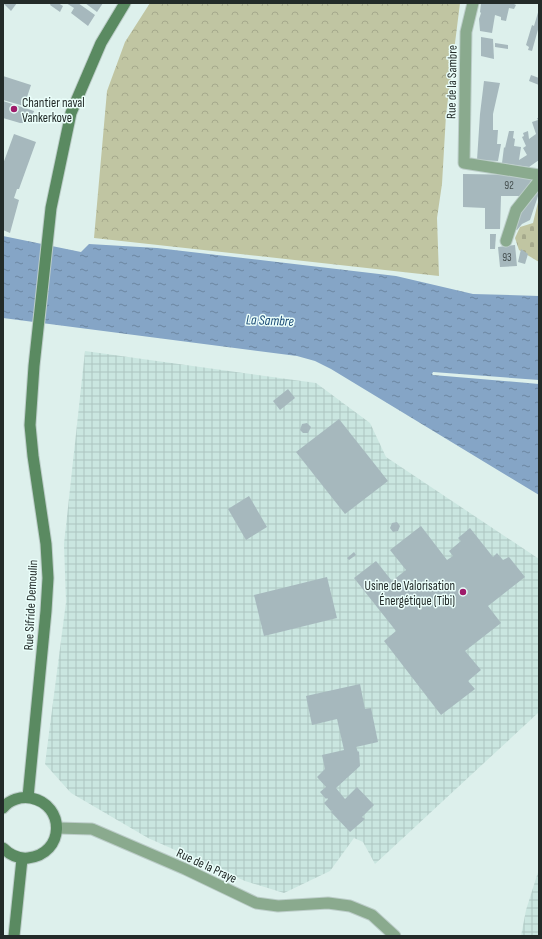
<svg xmlns="http://www.w3.org/2000/svg" width="542" height="939" viewBox="0 0 542 939" font-family="'Sofia Sans Condensed',sans-serif">
<style>
.industrial{fill:url(#industrial-grid)}
.forest{fill:url(#forest-crowns)}
.cemetery{fill:url(#cemetery-stones)}
.water{fill:url(#water-ripples)}
.building{fill:#a6b8bd}
.lines{fill:none;stroke-linecap:round;stroke-linejoin:round}
.minor-casing{stroke:#bccdc9;stroke-width:13}
.tertiary-casing{stroke:#bccdc9;stroke-width:13}
.secondary-casing{stroke:#bccdc9;stroke-width:13}
.minor{stroke:#8aaa8e;stroke-width:11}
.tertiary{stroke:#8aaa8e;stroke-width:11}
.secondary{stroke:#5a8a61;stroke-width:11}
.poi-dot{fill:#9f1b6b;stroke:#eafefa;stroke-width:1.5}
.labels{text-anchor:middle;stroke-width:3;stroke-linejoin:round;paint-order:stroke}
.number-label{font-size:11px;fill:#444e4e}
.street-label{font-size:13px;fill:#232b29;stroke:#eafefa}
.poi-label{font-size:13px;fill:#232b29;stroke:#eafefa;text-anchor:start}
.water-label{font-size:14px;font-style:italic;fill:#1a4b76;stroke:#eafefa}
</style>
<defs>
<pattern id="industrial-grid" width="8" height="8" patternUnits="userSpaceOnUse"><rect width="8" height="8" fill="#cae6e0"/><path d="M0 4h8M4 0v8" fill="none" stroke="#adc5c0"/></pattern>
<pattern id="forest-crowns" width="20" height="18" patternUnits="userSpaceOnUse"><rect width="20" height="18" fill="#c0c5a2"/><path d="M2 6a3 3 0 1 1 6 0M12 15a3 3 0 1 1 6 0" fill="none" stroke="#a5a98c"/></pattern>
<pattern id="cemetery-stones" width="16" height="16" patternUnits="userSpaceOnUse"><rect width="16" height="16" fill="#c0c5a2"/><path d="M2 7V4a2 2 0 0 1 4 0v3zM10 15v-3a2 2 0 0 1 4 0v3z" fill="#a5a98c"/></pattern>
<pattern id="water-ripples" width="26" height="14" patternUnits="userSpaceOnUse"><rect width="26" height="14" fill="#85a5c6"/><path d="M2 4q2-2 4 0t4 0M15 11q2-2 4 0t4 0" fill="none" stroke="#6c87a1"/></pattern>
</defs>
<rect width="100%" height="100%" fill="#ddf0ec"/>
<g class="industrial">
<path d="M85 351 316 383 370 423 386 457 539 559V712L375 864 363 842 354 838 330 871 284 893 245 881 148 838 71 793 45 764 66 602 64 544Z"/>
<path d="M539 869V936H521L526 910Z"/>
</g>
<path class="forest" d="M150 3H460L446 115 442 184 437 218 439 276 94 238 107 91 125 42Z"/>
<path class="cemetery" d="M539 198V262L519 250 515 238 520 227 533 223Z"/>
<path class="water" d="M3 236 81 252 89 244 157 248 396 276 473 294 539 296V380L433 372 432 374 433 375 539 384V495L331 369 315 361 297 356 3 318Z"/>
<g class="building">
<path d="M3 3H17L11 11Z"/>
<path d="M51 3H58L63 6 60 12 50 5Z"/>
<path d="M66 3H78L95 15 88 26 71 13 74 8Z"/>
<path d="M85 3H103L97 12Z"/>
<path d="M481 3H515L514 4 516 5 514 9 509 8 506 21 501 20V17L495 15 492 33 480 31 479 19 481 13 480 12Z"/>
<path d="M539 9V26L532 51 528 50 529 47 526 45 532 25 534 26Z"/>
<path d="M481 37 493 39 494 59 481 56Z"/>
<path d="M495 43 508 45V49L495 47Z"/>
<path d="M531 75 539 78V85L529 81Z"/>
<path d="M3 76 31 85 24 106 3 100Z"/>
<path d="M484 81 500 83 493 114V130H498L497 144H501L498 161 477 160 480 114Z"/>
<path d="M3 101 34 111 30 123H20L3 118Z"/>
<path d="M537 118H539V160L529 167 502 163 504 147 505 148 509 131H514L513 138 515 139 514 146 521 147 519 160 527 155 523 148 526 146 522 137 524 136 523 133 528 131 529 139 536 134 532 122 538 120Z"/>
<path d="M14 134 36 142 19 189H17L14 198 19 200 10 233 3 230V164Z"/>
<path d="M463 174 517 175 533 177 523 196H501L500 229H485V208L463 207Z"/>
<path d="M535 192 539 193 530 220 522 224 517 230 513 228 518 217Z"/>
<path d="M490 234H496L495 249H490Z"/>
<path d="M515 245 517 266 500 267 498 247Z"/>
<path d="M521 249 528 254 525 264 518 262Z"/>
<path d="M288 389 295 398 280 410 273 401Z"/>
<path d="M339 419 388 481 345 514 296 452Z"/>
<path d="M307 423 311 427 308 433H303L300 430 302 424Z"/>
<path d="M249 496 267 527 246 540 228 509Z"/>
<path d="M397 522 400 526 398 531 393 532 390 528 392 523Z"/>
<path d="M421 526 447 560 453 556 449 551 461 541 458 538 470 528 493 557 497 553 503 560 509 557 525 577 488 606 501 623 465 651 481 670 468 681 475 689 441 715 384 641 396 631 354 578 376 561 392 581 406 570 390 550Z"/>
<path d="M354 552 356 555 349 560 347 558Z"/>
<path d="M327 577 337 618 264 636 254 595Z"/>
<path d="M360 684 365 709 371 708 378 742 356 747 358 752 359 751 360 766 336 788 345 799 357 787 374 805 362 817 365 819 350 832 331 812 333 810 331 811 324 803 328 799 327 798 326 799 320 792 326 787 317 777 325 769 322 755 344 750 337 719 312 725 306 696Z"/>
</g>
<g class="lines">
<defs>
<g id="minor">
<path d="M473 3 466 32 464 163 539 175"/>
<path d="M506 241 516 210 539 181"/>
</g>
<path id="tertiary" d="M57 828 92 829 185 869 256 903 278 906 328 903 350 906 372 915 395 936"/>
<g id="secondary">
<path d="M28 797 46 611 48 578 46 544 33 456 30 425 34 366 51 208 71 113 101 43 125 3"/>
<path d="M3 808C9 800 21 796 31 798 66 805 65 854 28 858 18 859 10 855 3 848"/>
<path d="M14 936 22 859"/>
</g>
</defs>
<use href="#minor" class="minor-casing"/>
<use href="#tertiary" class="tertiary-casing"/>
<use href="#secondary" class="secondary-casing"/>
<use href="#minor" class="minor"/>
<use href="#tertiary" class="tertiary"/>
<use href="#secondary" class="secondary"/>
</g>
<g class="poi-dot">
<circle cx="14" cy="109" r="4"/>
<circle cx="463" cy="592" r="4"/>
</g>
<g class="labels">
<g class="number-label">
<text x="509" y="189">92</text>
<text x="507" y="261">93</text>
</g>
<g class="street-label">
<text transform="translate(451 82) rotate(-89)" y="5">Rue de la Sambre</text>
<text transform="translate(30 605) rotate(-87)" y="5">Rue Sifride Demoulin</text>
<text transform="translate(207 865) rotate(25)" y="5">Rue de la Praye</text>
</g>
<g class="poi-label">
<text x="22" y="107">Chantier naval<tspan x="22" dy="15">Vankerkove</tspan></text>
<text x="455" y="590" text-anchor="end">Usine de Valorisation<tspan x="455" dy="15">Énergétique (Tibi)</tspan></text>
</g>
<g class="water-label">
<text transform="translate(270 320) rotate(2)" y="5">La Sambre</text>
</g>
</g>
<rect width="542" height="939" fill="none" stroke="#232b29" stroke-width="8"/>
</svg>
